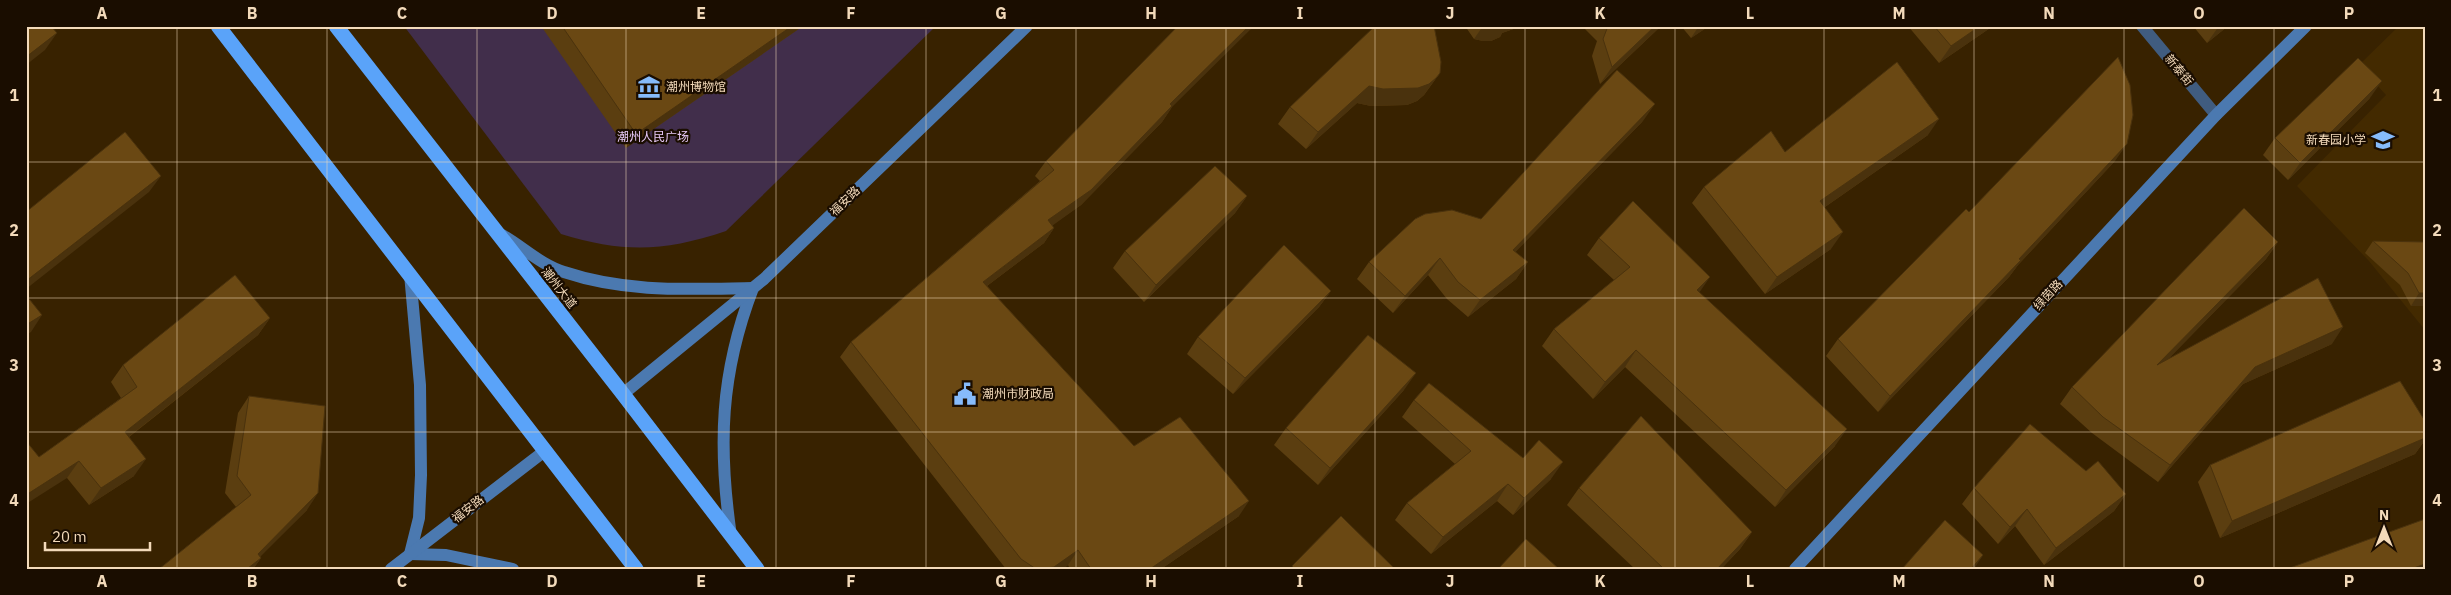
<svg xmlns="http://www.w3.org/2000/svg" width="2451" height="595" viewBox="0 0 2451 595" font-family="'IBM Plex Sans','Noto Sans SC',sans-serif">
<style>
.built{fill:#432a00}
.green{fill:#412e4b}
.lines{fill:none;stroke-linecap:round;stroke-linejoin:round}
.street{stroke:#405c7f;stroke-width:12}
.secondary{stroke:#4b79b0;stroke-width:12}
.highway{stroke:#5aa3f9;stroke-width:15}
.wall{fill:#5b3e10}
.shaded-wall{fill:#4a320d}
.building{fill:#6a4813;stroke:#4a320d}
.grid{fill:none;stroke:#f3daba;stroke-width:1;stroke-opacity:0.55}
.labels{text-anchor:middle;stroke-width:4.5;stroke-linejoin:round;paint-order:stroke}
.street-label{font-size:12px;fill:#f3daba;stroke:#1a0d00}
.poi-label{font-size:12px;fill:#f3daba;stroke:#1a0d00;text-anchor:start}
.park-label{font-size:12px;fill:#e8caf8;stroke:#1a0d00}
.neatline{fill:none;stroke:#f3daba;stroke-width:2}
.grid-label{font-size:16px;text-anchor:middle;font-weight:bold;fill:#f3daba}
</style>
<rect width="100%" height="100%" fill="#382200"/>
<path class="built" d="M2399 26H2425V330L2369 261 2297 186 2386 95 2359 65Z"/>
<path class="green" d="M404 26H936L726 231C663 252 624 253 561 234Z"/>
<g class="lines">
<path class="street" d="M2142 26 2216 115"/>
<g class="secondary">
<path d="M502 235C523 247 541 265 564 272 627 293 688 289 753 288 720 374 718 446 731 536"/>
<path d="M410 274 420 385 421 475 419 518 410 554 446 555 513 569"/>
<path d="M623 394 764 279 1027 26"/>
<path d="M391 569 546 450"/>
<path d="M1795 569 2216 115 2306 26"/>
</g>
<g class="highway">
<path d="M218 26 636 569"/>
<path d="M336 26 623 394 757 569"/>
</g>
</g>
<g class="wall">
<path d="M541 26H803L626 148Z"/>
<path d="M1465 26H1522L1502 33 1500 37 1491 41H1483L1474 39Z"/>
<path d="M1582 26H1661L1600 84 1592 56 1597 41Z"/>
<path d="M1681 26H1709L1691 38Z"/>
<path d="M1908 26H1993L1939 63Z"/>
<path d="M2193 26H2228L2207 43Z"/>
<path d="M1440 73 1424 95 1417 101 1407 105 1371 106 1357 103 1306 149 1278 124 1290 107Z"/>
<path d="M2370 98 2288 180 2263 155 2275 138Z"/>
<path d="M1172 107 1162 122 1081 205 1052 225 1054 228 1044 243 987 286 1134 446 1239 516 1161 569H1070L1068 565 1063 569H1006L840 357 851 342 1040 181 1035 176 1046 161Z"/>
<path d="M1643 121 1515 252 1528 262 1516 279 1468 317 1447 299 1428 275 1393 313 1357 279 1369 262 1481 219Z"/>
<path d="M1928 135 1825 207 1831 249 1765 294 1692 203 1704 187 1785 152Z"/>
<path d="M2115 161 2018 265 2009 277 1878 412 1826 356 1838 339Z"/>
<path d="M1247 196 1235 213 1144 302 1113 268 1125 251Z"/>
<path d="M1599 238 1699 293 1835 446 1775 507 1625 367 1593 399 1542 346 1554 329 1614 280 1587 255Z"/>
<path d="M2373 241 2425 242V306H2411L2400 285 2365 253Z"/>
<path d="M2278 242 2266 259 2167 360 2332 344 2243 384 2158 482 2092 433 2060 404 2072 387Z"/>
<path d="M1331 291 1319 307 1233 394 1187 354 1198 337Z"/>
<path d="M270 318 258 335 129 437 134 476 89 505 67 478 39 457 121 398 111 382 123 365Z"/>
<path d="M1404 390 1318 485 1274 445 1286 428Z"/>
<path d="M249 396 307 510 260 556 261 558 253 569H159L236 507 225 493 238 413Z"/>
<path d="M1414 400 1523 458 1551 479 1513 515 1497 501 1431 554 1395 520 1407 503 1455 464 1402 417Z"/>
<path d="M2425 421V440L2415 454 2220 538 2198 482 2210 465Z"/>
<path d="M2086 471 2126 494 2114 511 2044 565 2015 526 1998 544 1962 504 1974 488Z"/>
<path d="M1579 488 1752 532 1740 549 1721 569H1635L1567 505Z"/>
</g>
<g class="shaded-wall">
<path d="M792 26H803L626 148 636 134Z"/>
<path d="M1249 26H1254L1172 107 1162 122 1081 205 1038 236 1048 220 1170 104Z"/>
<path d="M1483 26H1522L1502 33 1500 37 1491 41H1483L1474 39Z"/>
<path d="M1655 26H1661L1600 84 1612 67Z"/>
<path d="M1699 26H1709L1691 38Z"/>
<path d="M1980 26H1993L1939 63 1951 46Z"/>
<path d="M2219 26H2228L2207 43Z"/>
<path d="M57 33 45 50 26 65V57Z"/>
<path d="M1436 78 1424 95 1417 101 1407 105 1371 106 1357 103 1306 149 1318 132 1369 86Z"/>
<path d="M2382 81 2370 98 2288 180 2300 163Z"/>
<path d="M1655 104 1643 121 1501 267 1513 250Z"/>
<path d="M1939 119 1928 135 1809 218 1820 201Z"/>
<path d="M2127 144 2115 161 2018 265 2009 277 1878 412 1890 396Z"/>
<path d="M161 176 149 192 26 289V281Z"/>
<path d="M1247 196 1235 213 1144 302 1156 285Z"/>
<path d="M1054 228 1044 243 972 297 983 282Z"/>
<path d="M1843 232 1831 249 1765 294 1777 277Z"/>
<path d="M2278 242 2266 259 2146 382 2157 365Z"/>
<path d="M1440 258 1428 275 1393 313 1405 296Z"/>
<path d="M1528 262 1516 279 1468 317 1480 300Z"/>
<path d="M1710 277 1699 293 1697 290Z"/>
<path d="M1331 291 1319 307 1233 394 1245 378Z"/>
<path d="M2419 293H2425V306H2411Z"/>
<path d="M42 315 31 332 26 335V325Z"/>
<path d="M270 318 258 335 113 449 125 432Z"/>
<path d="M2343 327 2332 344 2243 384 2158 482 2170 465 2255 367Z"/>
<path d="M1636 350 1625 367 1593 399 1605 382Z"/>
<path d="M1416 373 1404 390 1318 485 1330 468Z"/>
<path d="M1847 429 1835 446 1775 507 1786 490Z"/>
<path d="M2425 438V440L2415 454 2220 538 2232 521Z"/>
<path d="M146 459 134 476 89 505 101 488Z"/>
<path d="M79 461 67 478 26 504V495Z"/>
<path d="M1563 462 1551 479 1513 515 1524 498Z"/>
<path d="M1508 484 1497 501 1431 554 1443 537Z"/>
<path d="M318 493 307 510 250 567 261 558 253 569H247L258 554Z"/>
<path d="M2126 494 2114 511 2044 565 2056 548Z"/>
<path d="M1249 501 1239 516 1161 569H1150Z"/>
<path d="M2027 509 2015 526 1998 544 2010 527Z"/>
<path d="M1752 532 1740 549 1721 569H1717Z"/>
<path d="M1078 550 1068 565 1063 569H1042Z"/>
<path d="M1983 555 1974 569H1971Z"/>
<path d="M2425 564V569H2411Z"/>
</g>
<g class="building">
<path d="M26 26H51L57 33 26 57Z"/>
<path d="M562 26H792L636 134Z"/>
<path d="M1178 26H1249L1170 104 1172 106 1091 190 1048 220 1054 228 983 282 1134 446 1180 417 1249 501 1150 569H1091L1078 550 1054 567 1036 569 1021 559 851 342 1054 170 1046 161Z"/>
<path d="M1375 26H1434L1441 62 1440 73 1436 78 1429 84 1418 88 1383 89 1369 86 1318 132 1290 107Z"/>
<path d="M1608 26H1655L1612 67 1603 39Z"/>
<path d="M1934 26H1980L1951 46Z"/>
<path d="M2118 57 2130 85 2133 115 2127 144 2019 259 2021 260 1890 396 1838 339 1966 209 1969 212Z"/>
<path d="M2358 58 2382 81 2300 163 2275 138Z"/>
<path d="M1897 62 1939 119 1820 201 1843 232 1777 277 1704 187 1771 131 1785 152Z"/>
<path d="M1617 70 1655 104 1513 250 1528 262 1480 300 1458 282 1440 258 1405 296 1369 262 1415 219 1425 214 1452 210 1481 219Z"/>
<path d="M125 132 161 176 26 281V248L29 246 26 242V212Z"/>
<path d="M1215 166 1247 196 1156 285 1125 251Z"/>
<path d="M1633 201 1710 277 1697 290 1847 429 1786 490 1636 350 1605 382 1554 329 1630 267 1599 238Z"/>
<path d="M2244 208 2278 242 2157 365 2318 278 2343 327 2255 367 2170 465 2103 417 2072 387Z"/>
<path d="M2373 241 2425 242V293H2419L2408 273Z"/>
<path d="M1284 245 1331 291 1245 378 1198 337Z"/>
<path d="M235 275 270 318 125 432 146 459 101 488 79 461 26 495V441L39 457 137 387 123 365Z"/>
<path d="M26 295 42 315 26 325Z"/>
<path d="M1368 335 1416 373 1330 468 1286 428Z"/>
<path d="M2400 381 2425 421V438L2232 521 2210 465Z"/>
<path d="M1429 383 1523 458 1539 440 1563 462 1524 498 1508 484 1443 537 1407 503 1471 451 1414 400Z"/>
<path d="M249 396 325 406 318 493 258 554 261 558 247 569H159L251 495 237 476Z"/>
<path d="M1641 416 1752 532 1717 569H1664L1579 488Z"/>
<path d="M2030 424 2086 471 2098 461 2126 494 2056 548 2027 509 2010 527 1974 488Z"/>
<path d="M1341 516 1395 569H1295L1292 566Z"/>
<path d="M2425 519V564L2411 569H2287Z"/>
<path d="M1945 520 1983 555 1971 569H1902Z"/>
<path d="M1526 539 1559 569H1498Z"/>
</g>
<path class="grid" d="M177 26V569M327 26V569M477 26V569M626 26V569M776 26V569M926 26V569M1076 26V569M1226 26V569M1375 26V569M1525 26V569M1675 26V569M1824 26V569M1974 26V569M2124 26V569M2274 26V569M26 162H2425M26 298H2425M26 432H2425"/>
<defs>
<symbol id="museum-bare" viewBox="-9 -9 18 18"><path d="M0-6L6-3V-2H-6V-3ZM-5-1h2V3h-2ZM-1-1h2V3h-2ZM3-1h2V3H3ZM-6 4H6V6H-6Z" fill="#86bbfb" stroke="#1a0d00" stroke-width="2.5" paint-order="stroke"/></symbol>
<symbol id="school-bare" viewBox="-9 -9 18 18"><path d="M0-5L7-2L0 1L-7-2ZM-4 1L0 2.5L4 1V4Q0 6-4 4Z" fill="#86bbfb" stroke="#1a0d00" stroke-width="2.5" paint-order="stroke"/></symbol>
<symbol id="civic-bare" viewBox="-9 -9 18 18"><path d="M-.6-6.5H3V-4.5H.6V-3L4-1V1h2V6H-6V1h2V-1L-.6-3ZM-1.2 2.5V6h2.4V2.5Z" fill="#86bbfb" stroke="#1a0d00" stroke-width="2.5" paint-order="stroke"/></symbol>
</defs>
<g fill-rule="evenodd">
<use href="#museum-bare" x="633" y="71" width="32" height="32"/>
<use href="#school-bare" x="2367" y="124" width="32" height="32"/>
<use href="#civic-bare" x="949" y="378" width="32" height="32"/>
</g>
<g class="labels">
<g class="street-label">
<text transform="translate(2179 70) rotate(50)" y="4">新泰街</text>
<text transform="translate(845 201) rotate(-44)" y="4">福安路</text>
<text transform="translate(559 288) rotate(52)" y="4">潮州大道</text>
<text transform="translate(2048 295) rotate(-47)" y="4">绿茵路</text>
<text transform="translate(468 509) rotate(-38)" y="4">福安路</text>
</g>
<g class="poi-label">
<text x="666" y="91">潮州博物馆</text>
<text x="2366" y="144" text-anchor="end">新春园小学</text>
<text x="982" y="398">潮州市财政局</text>
</g>
<g class="park-label">
<text x="653" y="141">潮州人民广场</text>
</g>
</g>
<rect width="2451" height="595" fill="none" stroke="#1a0d00" stroke-width="55"/>
<g transform="translate(2384 528)" stroke="#1a0d00" stroke-width="4" paint-order="stroke">
<path d="M0-4L9 19L0 12L-9 19Z" fill="#f3daba"/>
<text y="-8" font-size="14" font-weight="bold" text-anchor="middle" fill="#f3daba">N</text>
</g>
<path d="M45 542v8h105v-8" fill="none" stroke="#f3daba" stroke-width="2.5"/>
<text x="52" y="542" font-size="15" fill="#f3daba" stroke="#1a0d00" stroke-width="4" paint-order="stroke">20 m</text>
<rect x="28" y="28" width="2396" height="540" class="neatline"/>
<g class="grid-label">
<text x="102" y="19">A</text>
<text x="252" y="19">B</text>
<text x="402" y="19">C</text>
<text x="552" y="19">D</text>
<text x="701" y="19">E</text>
<text x="851" y="19">F</text>
<text x="1001" y="19">G</text>
<text x="1151" y="19">H</text>
<text x="1300" y="19">I</text>
<text x="1450" y="19">J</text>
<text x="1600" y="19">K</text>
<text x="1750" y="19">L</text>
<text x="1899" y="19">M</text>
<text x="2049" y="19">N</text>
<text x="2199" y="19">O</text>
<text x="2349" y="19">P</text>
<text x="14" y="101">1</text>
<text x="2437" y="101">1</text>
<text x="14" y="236">2</text>
<text x="2437" y="236">2</text>
<text x="14" y="371">3</text>
<text x="2437" y="371">3</text>
<text x="14" y="506">4</text>
<text x="2437" y="506">4</text>
<text x="102" y="587">A</text>
<text x="252" y="587">B</text>
<text x="402" y="587">C</text>
<text x="552" y="587">D</text>
<text x="701" y="587">E</text>
<text x="851" y="587">F</text>
<text x="1001" y="587">G</text>
<text x="1151" y="587">H</text>
<text x="1300" y="587">I</text>
<text x="1450" y="587">J</text>
<text x="1600" y="587">K</text>
<text x="1750" y="587">L</text>
<text x="1899" y="587">M</text>
<text x="2049" y="587">N</text>
<text x="2199" y="587">O</text>
<text x="2349" y="587">P</text>
</g>
</svg>
